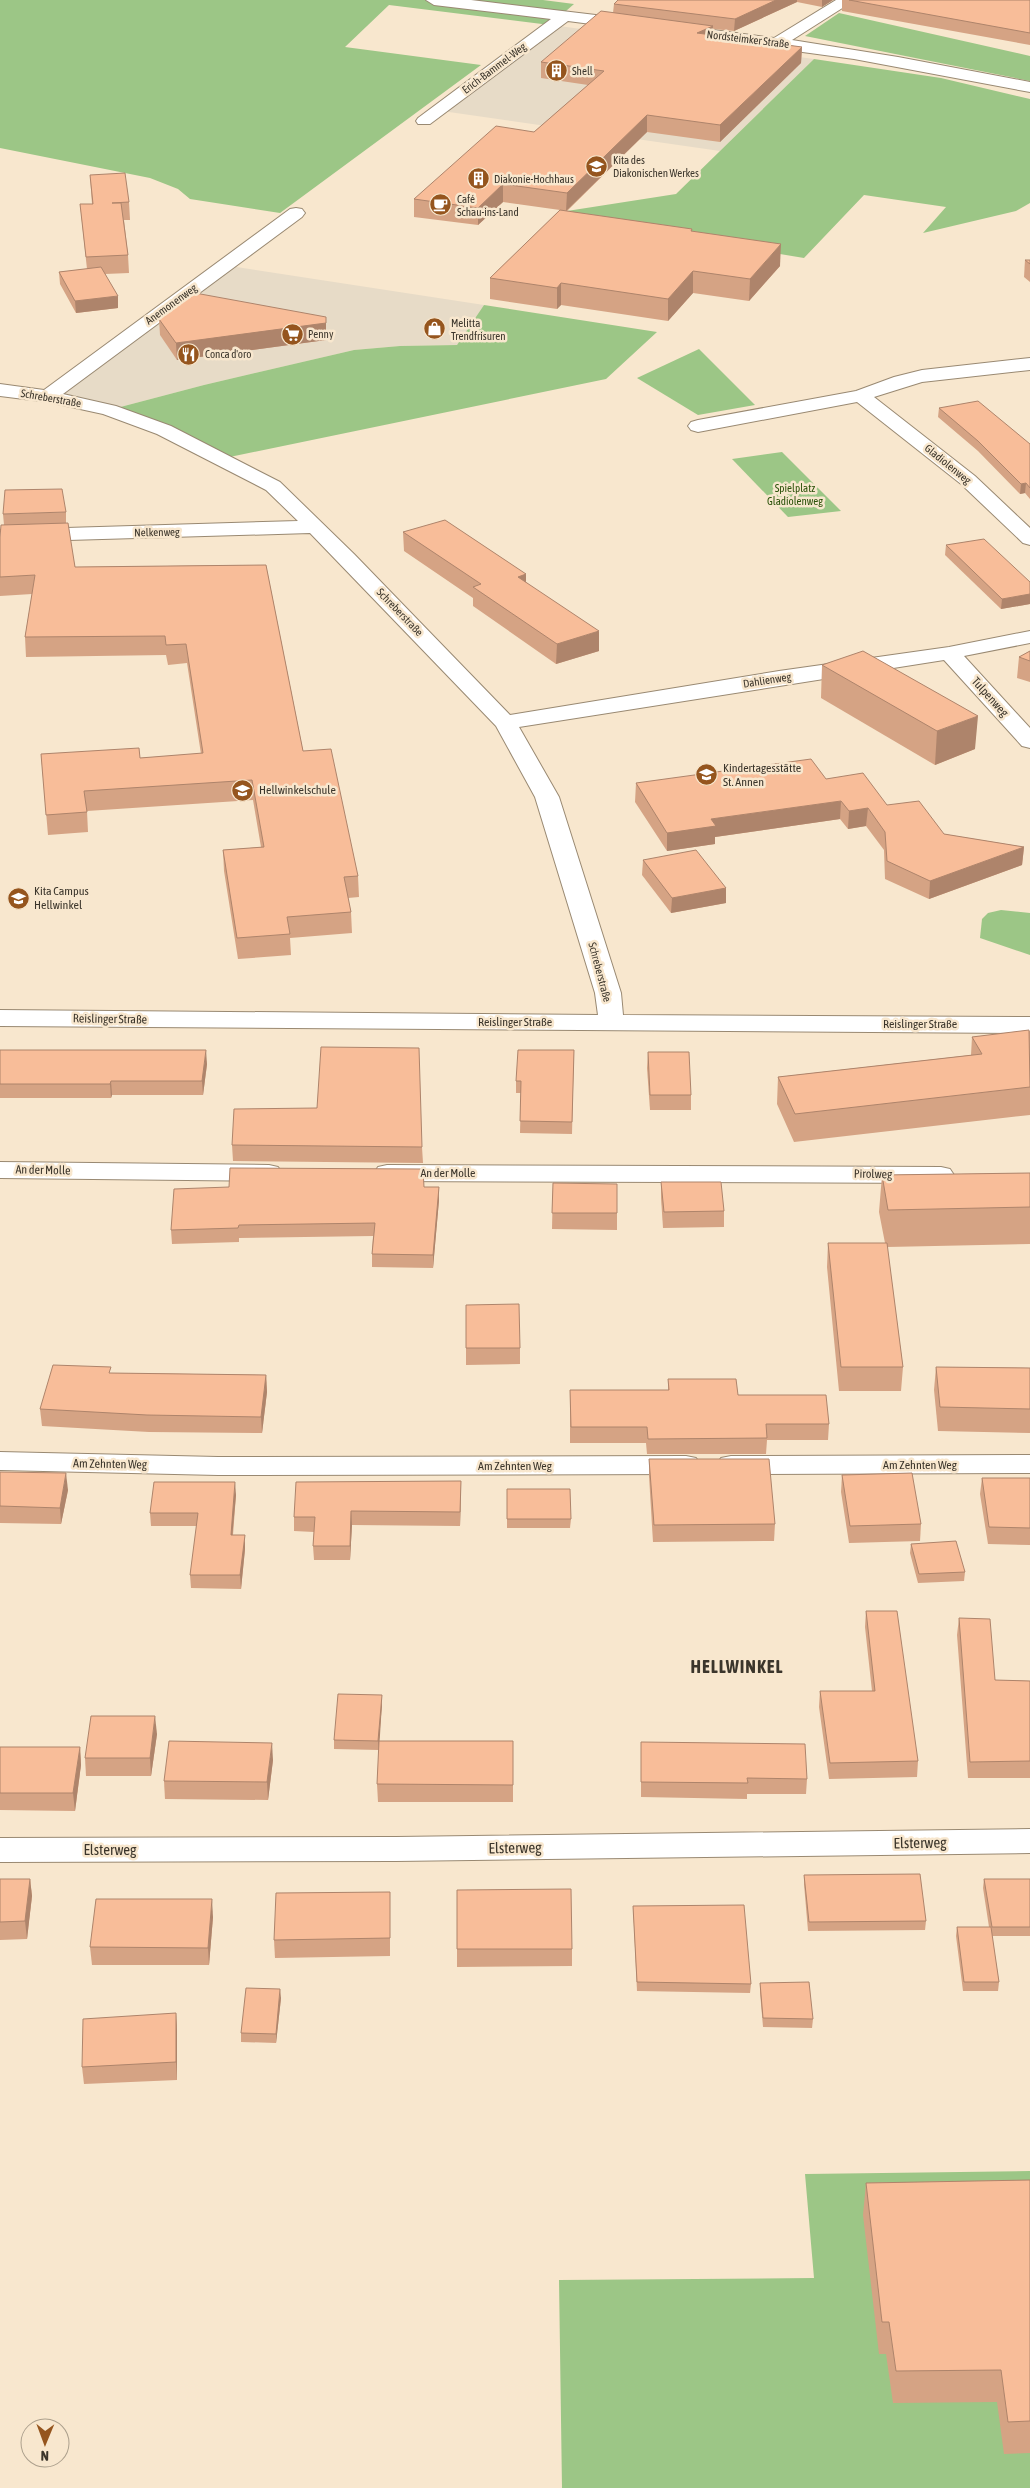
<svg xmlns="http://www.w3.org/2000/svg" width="1030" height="2488" viewBox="0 0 1030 2488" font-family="'Asap Condensed',sans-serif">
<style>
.commercial{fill:#e7dbc7}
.green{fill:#9cc686}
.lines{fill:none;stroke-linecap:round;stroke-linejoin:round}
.minor-casing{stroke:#998972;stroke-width:2}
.minor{fill:#fff;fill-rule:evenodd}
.wall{fill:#d5a384}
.shaded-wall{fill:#ae846b}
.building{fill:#f8bd99;stroke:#ae846b}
.labels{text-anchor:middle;stroke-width:5;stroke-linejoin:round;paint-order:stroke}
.far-street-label{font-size:11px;fill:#3b352b;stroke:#f8e7ce}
.far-poi-label{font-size:11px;fill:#3b352b;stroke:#f8e7ce;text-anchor:start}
.far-park-label{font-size:11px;fill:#2b520a;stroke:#f8e7ce}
.street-label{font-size:12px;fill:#3b352b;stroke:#f8e7ce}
.poi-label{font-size:12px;fill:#3b352b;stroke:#f8e7ce;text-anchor:start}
.near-street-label{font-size:15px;fill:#3b352b;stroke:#f8e7ce}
.district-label{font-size:18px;font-weight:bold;letter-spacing:1px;fill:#3b352b;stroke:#f8e7ce}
</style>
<rect width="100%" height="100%" fill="#f8e7ce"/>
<g class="commercial">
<path d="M559 26 596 31 814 59 720 151 442 111Z"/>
<path d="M230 266 484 305 457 345 400 346 354 350 204 385 109 410 48 396Z"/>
</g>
<g class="green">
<path d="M0 0H543L574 4 550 25 389 5 345 47 481 65 280 213 190 199 178 189 150 178 0 148Z"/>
<path d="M839 13 1030 56V81L805 36Z"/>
<path d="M814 59 941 78 1030 99V203L1016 211 923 233 946 207 864 195 804 258 569 219 567 211 676 194Z"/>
<path d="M484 305 657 332 606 379 220 459 109 410 204 385 354 350 400 346 457 345Z"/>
<path d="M699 349 755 405 698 415 637 378Z"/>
<path d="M782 452 841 511 788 517 732 459Z"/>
<path d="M1001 910 1030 913V955L980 938 982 919 988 913Z"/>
<path d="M1030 2171V2488H562L559 2280 814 2278 805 2174Z"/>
</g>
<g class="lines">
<defs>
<g id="minor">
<path d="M426 0H471L629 19 637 24 629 29 568 21 430 124H418L416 121 418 118 551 19 434 5Z"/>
<path d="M836 0H855L792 40 898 57 1030 82V92L854 59 676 35 668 30 676 25 774 38Z"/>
<path d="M296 208 302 209 305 213 302 217 63 394 116 406 171 426 280 482 354 554 510 715 779 671 949 647 1030 631V643L964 656 1030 728V748L1022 746 944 660 519 727 559 797 621 993 623 1015 1030 1017V1033L0 1026V1010L598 1015 595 993 535 797 496 726 310 533 0 542V530L298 521 266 490 157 434 103 414 48 402 0 396V384L44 390 290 209Z"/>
<path d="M1030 358V370L922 382 874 397 975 476 1030 528V545L1023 543 961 484 857 402 698 432 691 430 688 426 691 422 698 420 856 391 894 377 922 370Z"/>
<path d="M0 1162 269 1165 278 1167 282 1173 278 1179 269 1181 0 1178Z"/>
<path d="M387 1165 941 1167 950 1169 954 1175 950 1181 941 1183 387 1181 378 1179 374 1173 378 1167Z"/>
<path d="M0 1452 218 1457 686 1456 696 1458 701 1465 696 1472 686 1474 218 1475 0 1470Z"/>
<path d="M1030 1455V1473L731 1474 721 1472 716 1465 721 1458 731 1456Z"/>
<path d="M1030 1829V1853L396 1861 0 1862V1838L396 1837Z"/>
</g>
</defs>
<use href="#minor" class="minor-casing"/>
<use href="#minor" class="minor"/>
</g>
<g class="wall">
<path d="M618 0H833L822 7 797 2 734 31 713 29 712 35 802 47 801 63 720 142 647 132 567 211 692 229V232L780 266 749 301 693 293 668 321 561 305 557 309 490 299V278L560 210 503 202 478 225 414 217V199L534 132 588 85 541 78V62L613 13 614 4Z"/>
<path d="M842 0H1030V45L842 11Z"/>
<path d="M90 175 129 202 130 220H124L128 255 129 273 105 274 118 308 76 313 60 284 59 272 87 269 80 204H92Z"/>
<path d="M1025 260H1030V282L1024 277Z"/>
<path d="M159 319 326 333V340L177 360 160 335Z"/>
<path d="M939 408 1030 444V499L1025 493 1020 494 978 451 938 417Z"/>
<path d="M66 512V523L75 567 266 565 303 751 358 876 359 897 348 898 351 912 352 933 290 938 291 955 238 959 224 871 223 850 261 847 253 800 87 811 88 832 48 835 41 754 140 758 201 754 187 663 168 665 166 655 26 657 25 637 32 594 0 596V537L4 525 3 514Z"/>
<path d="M403 532 526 574V582L599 651 556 664 473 606V598L404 551Z"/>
<path d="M946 545 1030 582V604L1001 609 945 555Z"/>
<path d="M1030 651V682L1017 678 1019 657Z"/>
<path d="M822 665 975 749 935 765 821 698Z"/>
<path d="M826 779 887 805 944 834 1024 847 1022 865 929 899 885 879 884 850 866 826 848 829 840 819 715 837V844L667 851 635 802 636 783Z"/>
<path d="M643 860 726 888V903L671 913 642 875Z"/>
<path d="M1030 1031V1115L794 1142 777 1104 778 1077 971 1055 972 1037Z"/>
<path d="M0 1050 207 1064 203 1095H112L111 1098H0Z"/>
<path d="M574 1050 572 1134 520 1133 521 1093H516V1081Z"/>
<path d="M648 1052 691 1095V1110H650L647 1068Z"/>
<path d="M317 1108 422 1147 423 1163 233 1161 232 1145Z"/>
<path d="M1030 1173V1244L887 1247 903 1367 901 1391H839L827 1267 828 1243H885L879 1212 882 1175Z"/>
<path d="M661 1182 724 1211V1227L663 1228 661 1198Z"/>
<path d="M553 1183 617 1213V1230L552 1229Z"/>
<path d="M424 1187H439V1200L433 1268 372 1267V1254L373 1236 239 1238V1242L172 1244 171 1230Z"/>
<path d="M466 1305 520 1348V1364L466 1365Z"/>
<path d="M936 1367 1030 1368V1433L938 1431 934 1390Z"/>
<path d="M111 1373 266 1375 267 1392 262 1433 149 1432 42 1426 40 1409Z"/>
<path d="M668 1379 738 1395 829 1424 828 1440H767L766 1454H647L646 1443H570V1390H668Z"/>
<path d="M649 1459 775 1524 774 1541 653 1542 649 1476Z"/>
<path d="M0 1472 68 1490 61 1524 0 1523Z"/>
<path d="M842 1475 921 1524 920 1541 849 1543 841 1492Z"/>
<path d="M982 1478H1030V1545L988 1544 980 1494Z"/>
<path d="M461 1481 460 1526 352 1525 350 1560H314L313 1546 314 1532 294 1531V1517Z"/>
<path d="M507 1489 571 1519 570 1528H507Z"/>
<path d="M236 1495 233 1535 245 1549 241 1589 191 1588 190 1575 197 1526H151L150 1513Z"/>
<path d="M911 1544 965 1572 964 1581 918 1583 910 1553Z"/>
<path d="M866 1611 918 1761 917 1777 829 1779 819 1707 820 1691H872L865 1627Z"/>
<path d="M959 1618 995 1680 1030 1681V1778H968L957 1635Z"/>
<path d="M382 1704 379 1741H513V1802H378L377 1784 379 1750 334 1749V1740Z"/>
<path d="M157 1734 151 1776H86L85 1758Z"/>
<path d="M641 1742 807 1779 806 1794H747V1799L641 1797Z"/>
<path d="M0 1747H80L81 1765 75 1811 0 1810Z"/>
<path d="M273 1760 268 1800 165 1799 164 1781Z"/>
<path d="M804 1875 926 1921 925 1930 808 1931 804 1884Z"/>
<path d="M0 1879H30L32 1896 27 1939 0 1940Z"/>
<path d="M984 1879H1030V1936H992L999 1982 998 1991H963L956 1936 957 1927H989L983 1888Z"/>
<path d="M633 1906 751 1984 750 1993 637 1991Z"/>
<path d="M390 1910V1956L275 1958 274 1940Z"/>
<path d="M213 1917 209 1965H92L90 1947Z"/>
<path d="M457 1949H572V1966L457 1967Z"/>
<path d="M760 1983 813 2019 812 2028 763 2027 760 1992Z"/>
<path d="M281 1998 276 2043 241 2042V2033Z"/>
<path d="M176 2013 177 2031V2080L84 2084 82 2067Z"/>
<path d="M1030 2180V2453L1004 2454 997 2402 893 2403 886 2354H879L863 2215 866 2183Z"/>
</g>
<g class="shaded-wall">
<path d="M776 0H797V2L734 31 735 19Z"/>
<path d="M822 0H833L822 7Z"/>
<path d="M713 26 712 42 697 33Z"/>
<path d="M802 47 801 63 720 142V125Z"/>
<path d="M647 115V132L566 211 567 193Z"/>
<path d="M503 184V202L478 225V208Z"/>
<path d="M781 244 780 266 749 301 750 279Z"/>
<path d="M693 271V293L668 321V299Z"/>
<path d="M561 283V305L557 309V288Z"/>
<path d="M118 296V308L76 313 75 301Z"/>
<path d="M326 317V340L177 360 176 343Z"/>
<path d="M1026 483 1025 493 1020 494 1021 484Z"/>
<path d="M526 574V594L518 577Z"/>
<path d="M1030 594V604L1001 609 1002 599Z"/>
<path d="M599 631V651L556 664 557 644Z"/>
<path d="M978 716 975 749 935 765 937 731Z"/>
<path d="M841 801 840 819 715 837V844L667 851V833L711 819Z"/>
<path d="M868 808 866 826 848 829 849 811Z"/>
<path d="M1024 847 1022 865 929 899 930 881Z"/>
<path d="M726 888V903L671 913 672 898Z"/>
<path d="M206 1050 207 1064 203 1095 202 1081Z"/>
<path d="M111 1081 112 1095 111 1098 110 1084Z"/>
<path d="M439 1187V1200L433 1268V1255Z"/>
<path d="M266 1375 267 1392 262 1433 261 1417Z"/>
<path d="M66 1473 68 1490 61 1524 60 1508Z"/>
<path d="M461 1481V1496L460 1526V1512Z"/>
<path d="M235 1482 236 1495 231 1549V1535Z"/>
<path d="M351 1511 352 1525 350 1560V1546Z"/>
<path d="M245 1535V1549L241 1589 240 1575Z"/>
<path d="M382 1695V1704L379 1750 378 1741Z"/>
<path d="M155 1716 157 1734 151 1776 150 1758Z"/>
<path d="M272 1743 273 1760 268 1800 267 1782Z"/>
<path d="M80 1747 81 1765 75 1811 73 1793Z"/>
<path d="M30 1879 32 1896 27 1939 25 1921Z"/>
<path d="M212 1899 213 1917 209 1965 208 1948Z"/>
<path d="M280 1989 281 1998 276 2043V2034Z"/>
<path d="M176 2013 177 2031V2080L176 2062Z"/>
</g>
<g class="building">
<path d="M618 0H776L735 19 614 4Z"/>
<path d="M849 0H1030V33Z"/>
<path d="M601 11 713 26 697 33 802 47 720 125 647 115 567 193 503 184 478 208 414 199 496 126 534 132 604 71 541 62Z"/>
<path d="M125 173 129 202 112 203H121L128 255 86 257 80 204H93L90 175Z"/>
<path d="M560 210 692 229 691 231 781 244 750 279 693 271 668 299 561 283 557 288 490 278Z"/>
<path d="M1025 260H1030V264Z"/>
<path d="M101 267 118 296 75 301 59 272Z"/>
<path d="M195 293 326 317V323L176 343 159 319Z"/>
<path d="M978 401 1030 444V488L1026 483 1021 484 978 441 939 408Z"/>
<path d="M62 489 66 512 3 514 5 490Z"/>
<path d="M445 520 526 574 518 577 599 631 557 644 473 587 481 584 403 532Z"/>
<path d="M68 523 75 567 266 565 303 751 331 749 358 876 344 877 351 912 287 917 290 934 237 938 223 850 264 847 252 780 84 791 87 812 46 815 41 754 139 748 140 758 203 753 186 644 166 645 165 636 25 637 35 575 0 577V537L1 525Z"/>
<path d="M984 539 1030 582V594L1002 599 946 545Z"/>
<path d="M863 651 978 716 937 731 822 665Z"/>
<path d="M1030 651V661L1019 657Z"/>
<path d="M811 759 826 779 863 773 887 805 919 801 944 834 1024 847 930 881 887 861 885 832 868 808 849 811 841 801 711 819 716 826 667 833 636 783Z"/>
<path d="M696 850 726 888 672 898 643 860Z"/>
<path d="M1029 1030 1030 1087 795 1114 778 1077 982 1054 972 1037Z"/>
<path d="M321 1047 419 1048 422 1147 232 1145 234 1109 317 1108Z"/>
<path d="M0 1050H206L202 1081H111L110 1084H0Z"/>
<path d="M518 1050H574L572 1122 520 1121 521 1081H516Z"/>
<path d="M648 1052H689L691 1095H650Z"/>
<path d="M230 1168 423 1169 424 1187H439L433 1255 372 1254 375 1223 239 1225 238 1228 171 1230 174 1189 229 1187Z"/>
<path d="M1030 1173V1207L888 1210 882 1175Z"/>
<path d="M661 1182H721L724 1211 664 1212Z"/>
<path d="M553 1183 617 1184V1213H552Z"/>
<path d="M828 1243H887L903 1367H841Z"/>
<path d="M519 1304 520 1348H466V1305Z"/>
<path d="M53 1365 111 1367 109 1373 266 1375 261 1417 147 1415 40 1409Z"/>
<path d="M936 1367 1030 1368V1409L940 1407Z"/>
<path d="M668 1379H736L738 1395H826L829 1424H766L767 1438 648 1439 647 1427H571L570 1390H669Z"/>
<path d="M649 1459H769L775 1524 654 1525Z"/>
<path d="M0 1472 66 1473 60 1508 0 1506Z"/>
<path d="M912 1473 921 1524 850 1526 842 1475Z"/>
<path d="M982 1478H1030V1528L989 1527Z"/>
<path d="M461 1481 460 1512 351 1511 350 1546H313L315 1517H294L296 1482Z"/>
<path d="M154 1482H235L231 1535H245L240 1575H190L198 1513H150Z"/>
<path d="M507 1489H570L571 1519H507Z"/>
<path d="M956 1541 965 1572 919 1574 911 1544Z"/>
<path d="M866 1611H897L918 1761 830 1763 820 1691H875Z"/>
<path d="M959 1618 990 1619 995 1680 1030 1681V1761L970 1762Z"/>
<path d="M338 1694 382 1695 378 1741 334 1740Z"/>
<path d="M91 1716H155L150 1758H85Z"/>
<path d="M169 1741 272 1743 267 1782 164 1781Z"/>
<path d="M379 1741H513V1785L377 1784Z"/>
<path d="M641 1742 805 1744 807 1779 747 1778 748 1783 641 1782Z"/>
<path d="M0 1747H80L73 1793H0Z"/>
<path d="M920 1874 926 1921 809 1922 804 1875Z"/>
<path d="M0 1879H30L25 1921 0 1922Z"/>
<path d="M984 1879H1030V1927H992Z"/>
<path d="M571 1889 572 1949H457V1890Z"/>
<path d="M390 1892V1938L274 1940 276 1893Z"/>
<path d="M96 1899H212L208 1948 90 1947Z"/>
<path d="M744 1905 751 1984 637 1982 633 1906Z"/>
<path d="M957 1927H991L999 1982H964Z"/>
<path d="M809 1982 813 2019 763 2018 760 1983Z"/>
<path d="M246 1988 280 1989 276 2034 241 2033Z"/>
<path d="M176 2013V2062L82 2067 83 2019Z"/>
<path d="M1030 2180V2421L1008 2422 1001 2370 896 2371 889 2322H882L866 2183Z"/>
</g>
<defs>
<symbol id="building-disc" viewBox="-11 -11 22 22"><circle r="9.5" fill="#95551e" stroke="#f8e7ce"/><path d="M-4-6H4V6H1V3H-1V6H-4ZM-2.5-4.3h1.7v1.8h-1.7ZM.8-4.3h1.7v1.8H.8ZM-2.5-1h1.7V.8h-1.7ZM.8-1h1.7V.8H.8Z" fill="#fff"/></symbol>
<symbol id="school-disc" viewBox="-11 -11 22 22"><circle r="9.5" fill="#95551e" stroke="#f8e7ce"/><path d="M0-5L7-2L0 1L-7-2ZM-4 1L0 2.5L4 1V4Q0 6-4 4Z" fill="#fff"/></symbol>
<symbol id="cafe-disc" viewBox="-11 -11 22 22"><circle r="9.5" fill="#95551e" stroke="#f8e7ce"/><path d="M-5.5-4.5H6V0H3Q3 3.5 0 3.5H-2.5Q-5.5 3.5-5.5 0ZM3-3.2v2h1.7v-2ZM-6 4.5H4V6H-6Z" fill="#fff"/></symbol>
<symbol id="shop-disc" viewBox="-11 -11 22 22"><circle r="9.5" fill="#95551e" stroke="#f8e7ce"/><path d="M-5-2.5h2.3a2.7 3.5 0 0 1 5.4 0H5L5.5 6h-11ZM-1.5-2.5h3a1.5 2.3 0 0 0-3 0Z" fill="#fff"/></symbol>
<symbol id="supermarket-disc" viewBox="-11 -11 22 22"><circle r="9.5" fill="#95551e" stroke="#f8e7ce"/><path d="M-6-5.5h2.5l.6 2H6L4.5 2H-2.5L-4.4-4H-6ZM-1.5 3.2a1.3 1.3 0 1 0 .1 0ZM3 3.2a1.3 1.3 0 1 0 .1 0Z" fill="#fff"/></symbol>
<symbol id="restaurant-disc" viewBox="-11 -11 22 22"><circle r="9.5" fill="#95551e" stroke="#f8e7ce"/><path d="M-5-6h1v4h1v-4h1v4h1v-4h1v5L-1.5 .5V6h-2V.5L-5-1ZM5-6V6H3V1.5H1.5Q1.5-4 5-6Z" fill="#fff"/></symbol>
</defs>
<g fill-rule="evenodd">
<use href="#building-disc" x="544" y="58" width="25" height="25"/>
<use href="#school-disc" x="584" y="154" width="25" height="25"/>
<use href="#building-disc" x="466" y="166" width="25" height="25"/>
<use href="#cafe-disc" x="428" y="192" width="25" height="25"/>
<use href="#shop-disc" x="422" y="316" width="25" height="25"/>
<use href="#supermarket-disc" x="280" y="322" width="25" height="25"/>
<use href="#restaurant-disc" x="176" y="342" width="25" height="25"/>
<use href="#school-disc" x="694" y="762" width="25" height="25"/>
<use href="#school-disc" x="230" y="778" width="25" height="25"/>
<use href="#school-disc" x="6" y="886" width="25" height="25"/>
</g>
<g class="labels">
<g class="far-street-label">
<text transform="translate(748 39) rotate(7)" y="4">Nordsteimker Straße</text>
<text transform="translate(494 68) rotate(-37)" y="4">Erich-Bammel-Weg</text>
<text transform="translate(171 304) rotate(-36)" y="4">Anemonenweg</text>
<text transform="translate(51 398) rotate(10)" y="4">Schreberstraße</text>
<text transform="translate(948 464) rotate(39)" y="4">Gladiolenweg</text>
<text transform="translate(157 532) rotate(-1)" y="4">Nelkenweg</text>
<text transform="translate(400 612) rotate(46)" y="4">Schreberstraße</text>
<text transform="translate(767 680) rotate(-9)" y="4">Dahlienweg</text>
<text transform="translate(600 972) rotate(75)" y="4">Schreberstraße</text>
</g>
<g class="far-poi-label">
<text x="572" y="75">Shell</text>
<text x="613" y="164">Kita des<tspan x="613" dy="13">Diakonischen Werkes</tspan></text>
<text x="494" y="183">Diakonie-Hochhaus</text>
<text x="457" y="203">Café<tspan x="457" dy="13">Schau-ins-Land</tspan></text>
<text x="451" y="327">Melitta<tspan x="451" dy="13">Trendfrisuren</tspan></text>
<text x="308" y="338">Penny</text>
<text x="205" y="358">Conca d'oro</text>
</g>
<g class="far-park-label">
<text x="795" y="492">Spielplatz<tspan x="795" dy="13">Gladiolenweg</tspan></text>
</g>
<g class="street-label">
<text transform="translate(990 697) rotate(48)" y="4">Tulpenweg</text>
<text transform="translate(110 1019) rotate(1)" y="4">Reislinger Straße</text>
<text x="515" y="1026">Reislinger Straße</text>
<text x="920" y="1028">Reislinger Straße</text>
<text transform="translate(43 1170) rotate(1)" y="4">An der Molle</text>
<text x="448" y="1177">An der Molle</text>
<text transform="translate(873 1174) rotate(1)" y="4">Pirolweg</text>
<text transform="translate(110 1464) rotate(1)" y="4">Am Zehnten Weg</text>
<text x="920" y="1469">Am Zehnten Weg</text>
<text x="515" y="1470">Am Zehnten Weg</text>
</g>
<g class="poi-label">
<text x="723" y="772">Kindertagesstätte<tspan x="723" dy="14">St. Annen</tspan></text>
<text x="259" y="794">Hellwinkelschule</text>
<text x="34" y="895">Kita Campus<tspan x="34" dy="14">Hellwinkel</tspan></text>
</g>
<g class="near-street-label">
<text transform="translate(920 1843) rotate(-1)" y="5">Elsterweg</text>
<text transform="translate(515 1848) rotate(-1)" y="5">Elsterweg</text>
<text x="110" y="1855">Elsterweg</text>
</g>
<g class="district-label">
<text x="737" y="1673">HELLWINKEL</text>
</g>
</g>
<g transform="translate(45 2443) rotate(181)"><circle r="24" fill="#f8e7ce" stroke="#aca08d"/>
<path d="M0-4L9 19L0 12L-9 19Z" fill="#95551e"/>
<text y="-8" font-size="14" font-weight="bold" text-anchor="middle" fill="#3b352b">N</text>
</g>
</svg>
